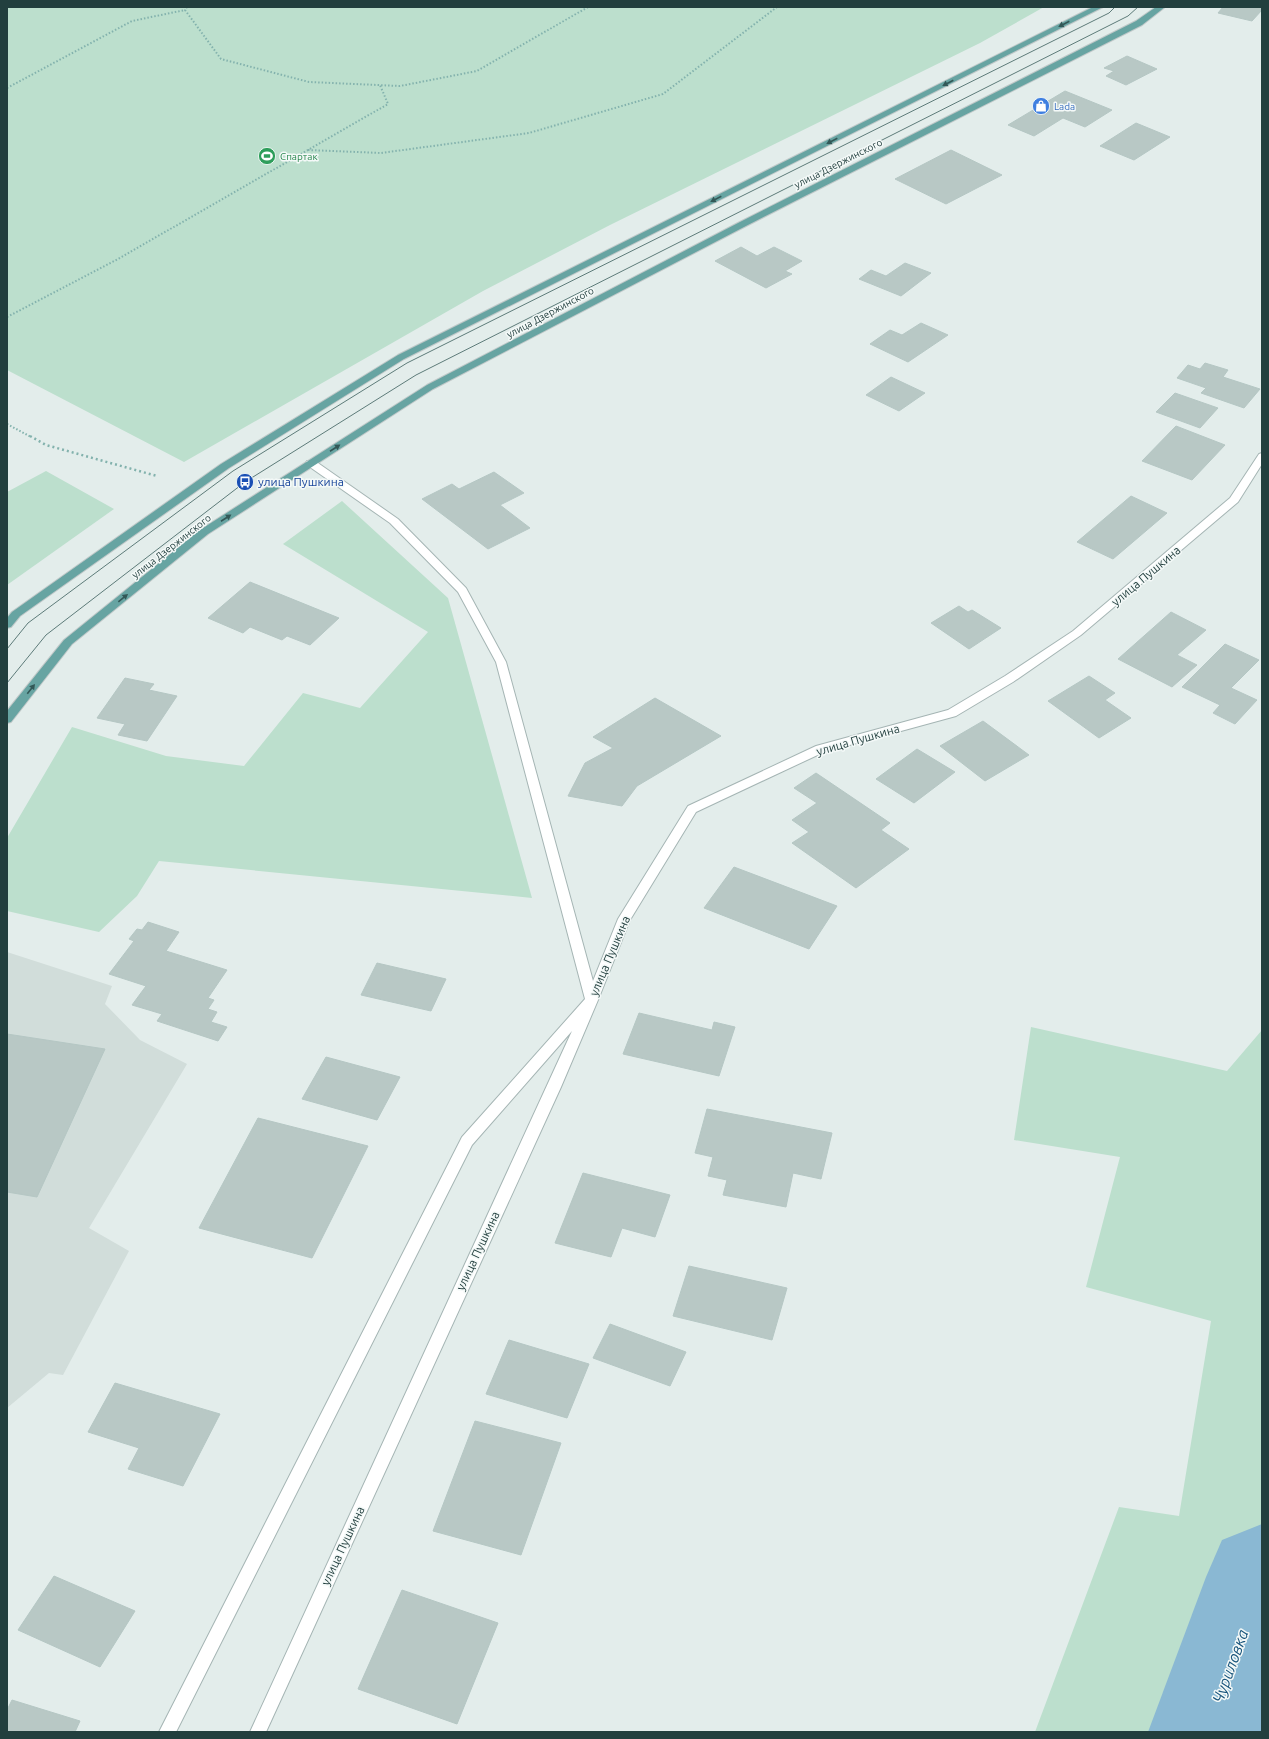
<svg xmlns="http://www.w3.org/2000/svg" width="1269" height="1739" viewBox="0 0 1269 1739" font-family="Ubuntu,sans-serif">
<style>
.built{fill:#d1ddda}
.green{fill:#bcdfcd}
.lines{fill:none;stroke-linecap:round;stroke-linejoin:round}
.river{fill:#8ab8d3;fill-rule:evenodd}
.building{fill:#b8c8c5;stroke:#b5c7c4}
.minor-casing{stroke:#a5b5b4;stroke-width:2}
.major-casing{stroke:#c1c9c9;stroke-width:2}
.path-far1{stroke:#83b2ad;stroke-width:2;stroke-dasharray:1.5 2;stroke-linecap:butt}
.path{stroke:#83b2ad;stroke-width:2.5;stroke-dasharray:2 3;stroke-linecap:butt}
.minor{fill:#fff;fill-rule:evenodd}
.major{fill:#67a4a2;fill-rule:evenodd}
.tram{stroke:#5d7b79;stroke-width:1}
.oneway{fill:#335857}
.labels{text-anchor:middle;stroke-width:3;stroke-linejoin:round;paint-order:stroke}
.far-shop-label{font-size:10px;fill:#366cbe;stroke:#f4f9f8;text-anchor:start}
.far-leisure-label{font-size:10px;fill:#27864d;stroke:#f4f9f8;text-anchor:start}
.far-street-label{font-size:10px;fill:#223f3e;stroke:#f4f9f8}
.transit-label{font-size:12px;fill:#164399;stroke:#f4f9f8;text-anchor:start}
.street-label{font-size:12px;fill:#223f3e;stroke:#f4f9f8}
.near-water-label{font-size:16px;font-style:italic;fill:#1a567d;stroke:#f4f9f8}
</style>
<rect width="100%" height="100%" fill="#e3edeb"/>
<path class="built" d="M7 952 112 986 105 1004 140 1040 187 1064 89 1228 129 1251 63 1375 49 1373 7 1408Z"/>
<g class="green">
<path d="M7 7H1044L980 43 610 225 483 291 184 462 7 370Z"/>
<path d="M46 471 114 509 7 585V492Z"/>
<path d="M342 501 448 598 532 898 159 861 137 896 99 932 7 911V838L72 727 166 756 244 766 303 693 360 708 428 632 283 544Z"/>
<path d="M1031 1027 1227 1071 1262 1030V1732H1035L1119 1507 1179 1516 1211 1321 1086 1287 1120 1157 1014 1140Z"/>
</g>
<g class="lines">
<path class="river" d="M1262 1524V1732H1148L1206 1577 1222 1540Z"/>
</g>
<g class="building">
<path d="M1223 7H1262V10L1252 21 1218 13Z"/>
<path d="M1127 56 1157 69 1126 85 1106 76 1114 71 1104 68Z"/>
<path d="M1065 91 1112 110 1085 127 1063 118 1034 136 1008 125Z"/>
<path d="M1136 123 1170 137 1134 160 1100 146Z"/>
<path d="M951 150 1002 175 946 204 895 179Z"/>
<path d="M741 247 757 256 774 247 802 261 785 271 792 274 766 288 715 261Z"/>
<path d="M905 263 931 273 901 296 859 279 871 270 886 276Z"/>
<path d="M921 323 948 335 908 362 870 344 890 330 902 335Z"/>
<path d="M1205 363 1228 370 1223 377 1260 389 1244 408 1201 393 1206 388 1177 378 1188 365 1200 369Z"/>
<path d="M891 377 925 393 899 411 866 395Z"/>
<path d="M1175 393 1218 408 1200 428 1156 412Z"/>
<path d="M1176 426 1225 445 1192 480 1142 461Z"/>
<path d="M494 472 524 493 500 505 530 528 488 549 422 499 452 484 459 489Z"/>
<path d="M1131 496 1167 513 1113 559 1077 542Z"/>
<path d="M250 582 339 618 310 645 287 636 282 640 250 627 243 633 208 618Z"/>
<path d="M959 606 968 612 972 610 1001 628 969 649 931 623Z"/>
<path d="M1171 612 1206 630 1177 655 1197 665 1172 687 1118 659Z"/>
<path d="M1225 644 1259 660 1231 688 1257 700 1235 724 1213 713 1220 705 1182 687Z"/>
<path d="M1089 676 1115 693 1105 700 1131 718 1099 738 1048 701Z"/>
<path d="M125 678 154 684 149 690 177 696 147 741 118 735 125 724 97 718Z"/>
<path d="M655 698 721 736 637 786 622 806 568 796 585 763 613 748 593 737Z"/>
<path d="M983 721 1029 755 985 781 940 746Z"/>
<path d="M917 749 955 772 914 803 876 779Z"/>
<path d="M816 773 890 823 881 830 909 849 856 888 792 843 809 832 792 820 817 803 794 788Z"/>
<path d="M734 867 837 906 809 949 704 908Z"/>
<path d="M148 922 179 932 166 951 227 970 208 998 214 1000 208 1009 217 1012 211 1022 227 1027 218 1041 157 1021 162 1014 132 1005 146 986 109 974 134 941 129 939 137 929 142 930Z"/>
<path d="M377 963 446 979 431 1011 361 995Z"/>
<path d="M639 1013 712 1030 714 1022 735 1027 719 1076 623 1054Z"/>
<path d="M7 1034 105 1049 37 1197 7 1192Z"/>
<path d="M326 1057 400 1077 377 1120 302 1099Z"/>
<path d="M707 1109 832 1133 821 1179 793 1173 786 1207 723 1195 727 1180 708 1176 713 1157 695 1153Z"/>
<path d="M258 1118 368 1146 312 1258 199 1228Z"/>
<path d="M583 1173 670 1195 655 1237 622 1228 611 1257 555 1243Z"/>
<path d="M689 1266 787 1288 772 1340 673 1316Z"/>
<path d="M610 1324 686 1352 670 1386 593 1358Z"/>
<path d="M509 1340 589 1364 567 1418 486 1394Z"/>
<path d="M115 1383 220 1414 183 1486 128 1469 139 1448 88 1432Z"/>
<path d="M475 1421 561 1443 521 1555 433 1531Z"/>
<path d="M54 1576 135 1611 100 1667 18 1630Z"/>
<path d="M402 1590 498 1623 457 1724 358 1689Z"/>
<path d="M12 1700 80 1721 75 1732H7V1710Z"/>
</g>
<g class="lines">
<defs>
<path id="minor" d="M1262 453V464L1238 502 1081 635 1013 682 956 716 824 752 696 812 630 920 598 1000 561 1087 266 1732H250L572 1031 472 1145 176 1732H159L462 1137 585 999 496 662 458 592 390 523 307 465 306 463 307 461H315L398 519 466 588 506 662 593 981 618 919 688 806 816 746 948 710 1005 676 1073 631 1230 498 1259 454Z"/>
<g id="major">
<path d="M1093 7H1103L404 359 229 468 20 616 11 627 7 628V618L12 612 221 464 398 355Z"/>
<path d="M1156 7H1165L1142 25 744 227 433 389 208 534 72 644 11 722 7 723V711L64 640 200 530 427 385 738 223 1136 21Z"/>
</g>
</defs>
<use href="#minor" class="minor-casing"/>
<use href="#major" class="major-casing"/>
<g class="path-far1">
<path d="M187 7 185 10 221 59 309 82 400 86 477 71 588 7"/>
<path d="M7 88 132 21 185 10"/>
<path d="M308 150 381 153 529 133 663 94 777 7"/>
<path d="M7 317 118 259 388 104 380 85"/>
<path d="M7 424 31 437"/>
</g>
<path class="path" d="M30 436 46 445 157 476"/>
<use href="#minor" class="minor"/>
<use href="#major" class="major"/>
<g class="tram">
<path d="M7 649 28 623 233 471 407 363 1109 13 1115 7"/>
<path d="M7 683 46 635 245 482 416 375 1128 16 1138 7"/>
</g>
</g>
<defs><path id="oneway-solid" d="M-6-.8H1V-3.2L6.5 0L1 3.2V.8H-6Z"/></defs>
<g class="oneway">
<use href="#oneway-solid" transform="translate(1064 24) rotate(153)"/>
<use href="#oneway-solid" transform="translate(948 83) rotate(153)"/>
<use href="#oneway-solid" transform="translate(832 141) rotate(153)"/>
<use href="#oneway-solid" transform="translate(716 199) rotate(153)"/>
<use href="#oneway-solid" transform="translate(335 448) rotate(-33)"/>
<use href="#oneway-solid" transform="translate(226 518) rotate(-33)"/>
<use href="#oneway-solid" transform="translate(123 598) rotate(-39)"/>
<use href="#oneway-solid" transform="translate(31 689) rotate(-52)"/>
</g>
<defs>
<symbol id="shop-disc" viewBox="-11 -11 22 22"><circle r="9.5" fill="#3f7fe0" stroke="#f4f9f8"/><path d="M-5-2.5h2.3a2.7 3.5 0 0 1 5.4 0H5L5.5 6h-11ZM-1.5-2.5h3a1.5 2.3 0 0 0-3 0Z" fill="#fff"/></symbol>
<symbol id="stadium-disc" viewBox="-11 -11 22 22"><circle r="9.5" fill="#2e9e5b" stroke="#f4f9f8"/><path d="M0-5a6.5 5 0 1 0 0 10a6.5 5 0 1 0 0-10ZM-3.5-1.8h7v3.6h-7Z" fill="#fff"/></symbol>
<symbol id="bus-disc" viewBox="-11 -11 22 22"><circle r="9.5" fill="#1a4fb4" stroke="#f4f9f8"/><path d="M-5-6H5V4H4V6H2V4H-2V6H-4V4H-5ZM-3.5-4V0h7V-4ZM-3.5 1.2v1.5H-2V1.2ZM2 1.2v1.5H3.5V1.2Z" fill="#fff"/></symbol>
</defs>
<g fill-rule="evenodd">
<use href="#shop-disc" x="1031" y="96" width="20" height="20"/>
<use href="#stadium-disc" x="257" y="146" width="20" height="20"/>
<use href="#bus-disc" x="235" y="472" width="20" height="20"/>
</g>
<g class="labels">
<g class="far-shop-label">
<text x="1054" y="110">Lada</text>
</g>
<g class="far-leisure-label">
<text x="280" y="160">Спартак</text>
</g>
<g class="far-street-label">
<text transform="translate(838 163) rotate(-27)" y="4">улица Дзержинского</text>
<text transform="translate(550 312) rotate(-28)" y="4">улица Дзержинского</text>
<text transform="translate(171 546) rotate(-38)" y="4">улица Дзержинского</text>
</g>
<g class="transit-label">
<text x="258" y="486">улица Пушкина</text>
</g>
<g class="street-label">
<text transform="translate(1146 576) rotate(-40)" y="4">улица Пушкина</text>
<text transform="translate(858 740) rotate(-16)" y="4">улица Пушкина</text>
<text transform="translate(610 956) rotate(-67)" y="4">улица Пушкина</text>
<text transform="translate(478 1251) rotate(-65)" y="4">улица Пушкина</text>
<text transform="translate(343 1546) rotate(-65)" y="4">улица Пушкина</text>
</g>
<g class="near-water-label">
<text transform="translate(1230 1666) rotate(-70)" y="6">Чуриловка</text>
</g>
</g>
<rect width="1269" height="1739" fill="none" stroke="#223f3e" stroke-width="16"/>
</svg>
